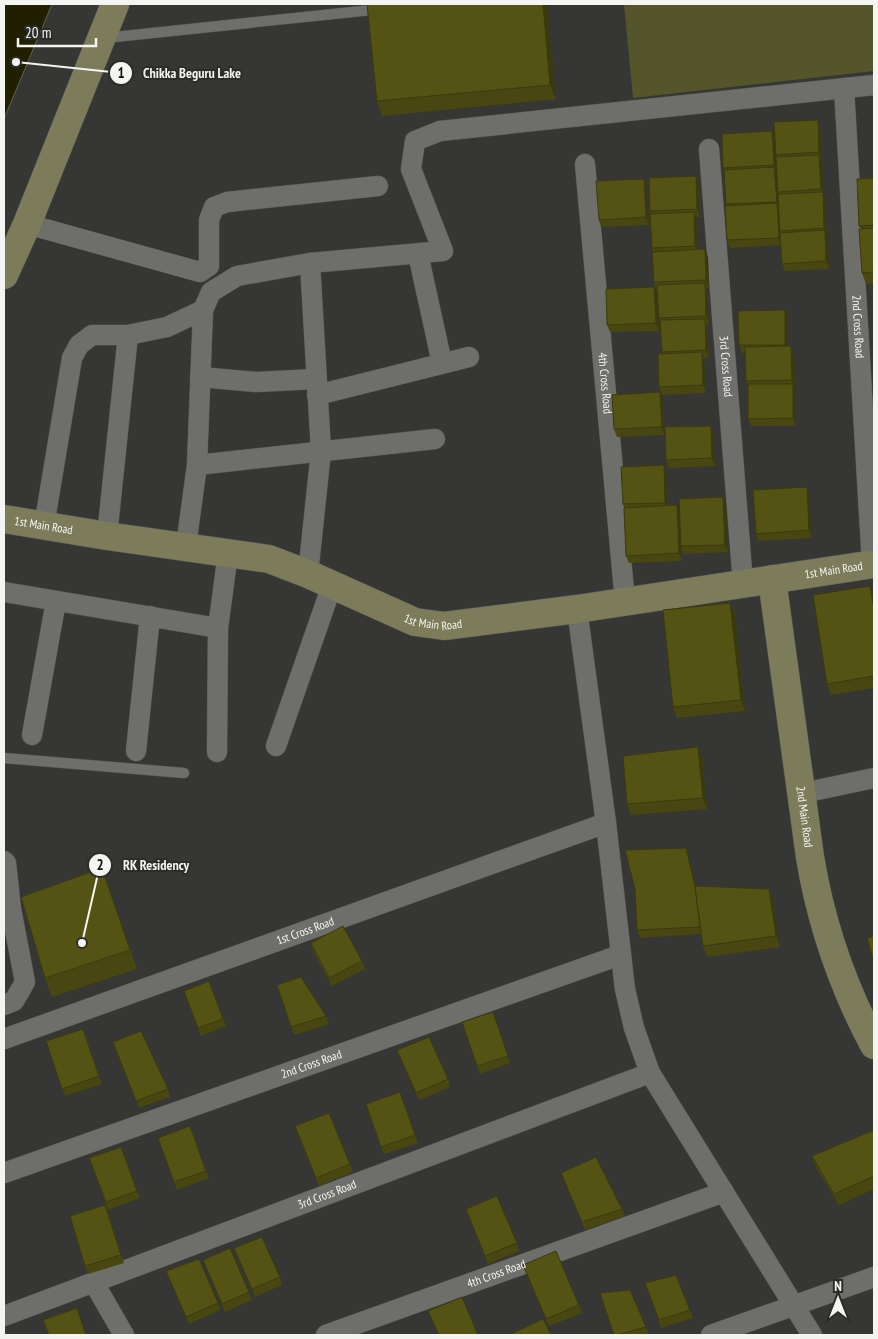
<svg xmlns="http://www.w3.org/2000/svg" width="878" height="1339" viewBox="0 0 878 1339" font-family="'PT Sans Narrow',sans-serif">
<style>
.green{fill:#55552c}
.water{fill:#202001;stroke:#606049}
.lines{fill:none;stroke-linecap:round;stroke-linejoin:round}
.lane-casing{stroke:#565653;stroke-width:11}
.street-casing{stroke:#565653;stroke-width:21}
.secondary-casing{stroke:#565653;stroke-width:29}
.lane{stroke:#6e6e6b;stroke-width:10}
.street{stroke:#6e6e6b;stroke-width:20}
.secondary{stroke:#7c7c5a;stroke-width:28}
.wall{fill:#484711}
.shaded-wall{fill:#3b3a0e}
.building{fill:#545314;stroke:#3b3a0e}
.labels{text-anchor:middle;stroke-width:4;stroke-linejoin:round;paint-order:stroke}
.street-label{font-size:12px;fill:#f4f4f2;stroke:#2c2c2a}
.leader{fill:none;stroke:#f4f4f2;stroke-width:2}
.callout-dot{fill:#f4f4f2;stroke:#2c2c2a;stroke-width:2}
.mark-label{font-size:15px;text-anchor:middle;font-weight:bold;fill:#111}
.callout-label{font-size:14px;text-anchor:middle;font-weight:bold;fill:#f4f4f2;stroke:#2c2c2a;stroke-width:4;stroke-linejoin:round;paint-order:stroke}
</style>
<rect width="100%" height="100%" fill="#363734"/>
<path class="green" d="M624 4H874V71L633 98Z"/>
<path class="water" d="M4 4H52L4 119Z"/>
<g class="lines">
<defs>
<g id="lane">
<path d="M105 38 381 9"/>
<path d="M4 758 184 773"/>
</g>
<g id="street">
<path id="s1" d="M844 88 872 564"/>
<path id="s2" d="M709 149 743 584"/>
<path id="s3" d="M585 164 625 602"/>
<path d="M27 224 200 272 209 266V220L214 207 227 202 378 186"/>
<path d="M418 254 442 363"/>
<path d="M200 377 256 382 316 379"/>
<path d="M317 395 469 357"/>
<path d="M197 465 435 439"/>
<path d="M44 526 72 358 79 345 92 335H128L167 327 203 310 211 292 237 276 310 263 443 251 411 169 415 141 440 131 874 85"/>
<path d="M107 536 128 335"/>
<path d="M186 546 197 465 203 310"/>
<path d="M308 574 321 451 310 263"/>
<path d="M4 592 218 628"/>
<path d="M577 609 606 823 625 989 634 1028 650 1073 812 1335"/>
<path d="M32 735 56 601"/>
<path d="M276 746 332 585"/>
<path d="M136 751 150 616"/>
<path d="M217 752 218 628 228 553"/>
<path d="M803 793 874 778"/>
<path d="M4 861 6 863 11 909 25 982 14 1001 4 1005"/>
<path id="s4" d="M4 1039 606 823"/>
<path id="s5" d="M4 1173 620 955"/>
<path d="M94 1283 124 1335"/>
<path id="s6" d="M4 1316 650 1073"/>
<path id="s7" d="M326 1335 724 1192"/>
<path d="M711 1335 874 1277"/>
</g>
<g id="secondary">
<path d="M4 275 27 224 115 4"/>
<path id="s8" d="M4 519 107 536 269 559 308 574 415 622 444 626 577 609 874 564"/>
<path id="s9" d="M772 579 810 857C821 924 842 985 874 1045"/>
</g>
</defs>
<use href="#lane" class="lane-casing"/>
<use href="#street" class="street-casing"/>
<use href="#secondary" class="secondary-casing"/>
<use href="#lane" class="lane"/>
<use href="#street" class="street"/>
<use href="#secondary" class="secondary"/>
</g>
<g class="wall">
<path d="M547 4 556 99 382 116 377 101Z"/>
<path d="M818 120 820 128 822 160H821L824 196 825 200 829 269 785 271 782 264 781 245 730 248 727 240V206L724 170 723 168 772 131 775 139 776 173 777 175V157L776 155Z"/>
<path d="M874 178V284H866L862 273 861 229 859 226Z"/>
<path d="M644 179 647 186 649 225 601 227 599 220Z"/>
<path d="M699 184 700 217H696V219L698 250 708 257 709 288H706L707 291 709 324H707V326L709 357 704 358V360L706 393 662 395 659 387 662 354V352L660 322 659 318 658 290H656L654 282 653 251 652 248 651 214 650 211Z"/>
<path d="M657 294 659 331 610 332 607 325Z"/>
<path d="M788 317V346L794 354 796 426H751L748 419V386L746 381 745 353H742L739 345Z"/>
<path d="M663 400 664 435 617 437 614 429Z"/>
<path d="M713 433 715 466 669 468 666 460Z"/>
<path d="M666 473 668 505 680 512 723 497 726 504 728 552 684 554 681 546 682 561 629 563 626 556 624 508 623 504Z"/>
<path d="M809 495 812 538 759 541 756 534Z"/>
<path d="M874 596V688L831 695 827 684Z"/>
<path d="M730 603 735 614 745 711 677 718 673 707Z"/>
<path d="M702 758 707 809 631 815 627 804Z"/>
<path d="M686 848 688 856 696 886 769 889 773 900 780 947 707 957 703 946 701 934 640 938 637 930Z"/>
<path d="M109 888 137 969 52 997 45 978Z"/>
<path d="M311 943 362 961 365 969 332 986 313 951Z"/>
<path d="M209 981 226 1026 201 1036 184 991Z"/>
<path d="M277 985 326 1016 329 1024 294 1035Z"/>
<path d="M493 1012 510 1063 480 1074 462 1022Z"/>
<path d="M83 1029 102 1084 65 1096 62 1089Z"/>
<path d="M113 1042 168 1089 170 1097 139 1108Z"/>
<path d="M397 1050 448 1079 450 1087 419 1100Z"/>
<path d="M400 1092 418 1143 384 1154 366 1104Z"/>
<path d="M190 1126 209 1178 177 1190 158 1138Z"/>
<path d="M295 1127 350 1164 353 1172 319 1186Z"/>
<path d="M874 1130V1189L839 1205 816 1167 812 1156Z"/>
<path d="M121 1147 140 1198 108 1210 89 1158Z"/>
<path d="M561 1173 622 1209 625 1216 585 1230Z"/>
<path d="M105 1205 124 1263 88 1274 85 1266Z"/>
<path d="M469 1216 517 1243 519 1251 488 1264Z"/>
<path d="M234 1248 280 1277 282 1285 255 1297Z"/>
<path d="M203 1260 249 1292 252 1300 225 1312Z"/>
<path d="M523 1265 579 1305 582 1313 549 1326Z"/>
<path d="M166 1271 218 1303 220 1310 189 1324Z"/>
<path d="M645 1283 690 1310 693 1318 661 1328Z"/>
<path d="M646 1327 649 1335H614Z"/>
</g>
<g class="shaded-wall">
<path d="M543 4H547L556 99 550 85Z"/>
<path d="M818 120 820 128 822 160 819 152Z"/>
<path d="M772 131 775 139 777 173 774 165Z"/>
<path d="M819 155 822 162 824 196 825 200 827 236 824 228 823 193 821 189Z"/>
<path d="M774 167 777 175 779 209 777 202Z"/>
<path d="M696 176 699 184 700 217 697 209Z"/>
<path d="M644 179 647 186 649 225 646 217Z"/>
<path d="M777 203 780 211V231L781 234 782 245 779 238Z"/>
<path d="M694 212 696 219 698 254 695 246Z"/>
<path d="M825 230 828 238 829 269 826 261Z"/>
<path d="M705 249 708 257 709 288 706 280Z"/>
<path d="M705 283 707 291 709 324 706 316Z"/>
<path d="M654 287 657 294 659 331 656 323Z"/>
<path d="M785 310 788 317V352L785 345Z"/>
<path d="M705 319 707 326 709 357 706 350Z"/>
<path d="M791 346 794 354 795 388 792 380Z"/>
<path d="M702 352 704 360 706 393 703 385Z"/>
<path d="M793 384 796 391V426L793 418Z"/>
<path d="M660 392 663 400 664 435 662 427Z"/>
<path d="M711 426 713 433 715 466 712 458Z"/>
<path d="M664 465 666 473 668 510 665 503Z"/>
<path d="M807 487 809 495 812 538 809 530Z"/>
<path d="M723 497 726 504 728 552 725 545Z"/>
<path d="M677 505 680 513 682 561 679 553Z"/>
<path d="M870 586 874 596V609Z"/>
<path d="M730 603 735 614 745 711 741 700Z"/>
<path d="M698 747 702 758 707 809 703 798Z"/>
<path d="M686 848 688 856 699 897 704 934Z"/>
<path d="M769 889 773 900 780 947 776 936Z"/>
</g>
<g class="building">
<path d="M367 4H543L550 85 377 101Z"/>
<path d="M818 120 819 152 776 155 774 122Z"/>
<path d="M772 131 774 165 723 168 722 134Z"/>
<path d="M819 155 821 189 778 192 776 157Z"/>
<path d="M774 167 777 202 726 204 724 170Z"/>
<path d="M696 176 697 209 650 211 649 178Z"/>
<path d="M874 178V225L859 226 857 179Z"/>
<path d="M644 179 646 217 599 220 596 181Z"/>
<path d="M823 192 824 228 780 231 778 194Z"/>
<path d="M777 203 779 238 727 240 725 206Z"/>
<path d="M694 212 695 246 652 248 650 214Z"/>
<path d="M874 228V272L862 273 859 229Z"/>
<path d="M825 230 826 261 782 264 780 233Z"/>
<path d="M705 249 706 280 654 282 652 252Z"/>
<path d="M705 283 706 316 659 318 657 285Z"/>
<path d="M654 287 656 323 607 325 606 289Z"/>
<path d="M785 310V345H739L738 311Z"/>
<path d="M705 319 706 350 662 352 660 320Z"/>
<path d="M791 346 792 380 746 381 745 347Z"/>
<path d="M702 352 703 385 659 387 658 354Z"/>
<path d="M748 384H793V418L748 419Z"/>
<path d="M660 392 662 427 614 429 612 395Z"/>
<path d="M711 426 712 458 666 460 665 427Z"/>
<path d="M664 465 665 503 623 504 621 467Z"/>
<path d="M807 487 809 530 756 534 753 490Z"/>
<path d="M723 497 725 545 681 546 679 499Z"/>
<path d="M677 505 679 553 626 556 624 508Z"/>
<path d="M870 586 874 609V676L827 684 813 595Z"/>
<path d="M730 603 741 700 673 707 663 610Z"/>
<path d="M698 747 703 798 627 804 623 756Z"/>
<path d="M686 848 695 886 700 927 637 930 635 889 625 850Z"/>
<path d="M102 868 130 950 45 978 21 897Z"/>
<path d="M695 886 769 889 776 936 703 946Z"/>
<path d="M343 926 362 961 329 978 311 943Z"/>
<path d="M874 936V962L867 938Z"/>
<path d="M301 977 326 1016 291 1027 277 985Z"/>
<path d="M209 981 223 1019 198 1028 184 991Z"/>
<path d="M493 1012 508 1056 477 1066 462 1022Z"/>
<path d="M83 1029 99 1076 62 1089 46 1041Z"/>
<path d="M141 1031 168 1089 136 1101 113 1042Z"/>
<path d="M429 1037 448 1079 416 1093 397 1050Z"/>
<path d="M400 1092 415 1135 381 1147 366 1104Z"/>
<path d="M329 1113 350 1164 316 1178 295 1126Z"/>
<path d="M190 1126 206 1171 174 1182 158 1138Z"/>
<path d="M874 1130V1176L834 1194 812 1156Z"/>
<path d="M121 1147 137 1191 106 1202 89 1158Z"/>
<path d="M596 1157 622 1209 582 1222 561 1173Z"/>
<path d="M497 1196 517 1243 485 1256 466 1209Z"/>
<path d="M105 1205 121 1255 85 1266 70 1216Z"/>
<path d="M262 1237 280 1277 252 1289 234 1248Z"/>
<path d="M230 1248 249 1292 222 1304 203 1260Z"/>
<path d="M556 1251 579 1305 546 1319 523 1265Z"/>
<path d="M199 1259 218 1303 186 1317 166 1271Z"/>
<path d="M676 1275 690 1310 659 1320 645 1283Z"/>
<path d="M630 1290 646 1327 617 1335H614L600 1293Z"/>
<path d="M462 1297 478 1335H439L428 1311Z"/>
<path d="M77 1308 86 1335H49L43 1320Z"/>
<path d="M543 1319 551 1335H509Z"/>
</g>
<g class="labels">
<g class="street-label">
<text dy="4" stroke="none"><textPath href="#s1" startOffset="239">2nd Cross Road</textPath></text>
<text dy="4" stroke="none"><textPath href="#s2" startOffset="218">3rd Cross Road</textPath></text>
<text dy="4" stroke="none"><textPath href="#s3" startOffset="220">4th Cross Road</textPath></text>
<text dy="4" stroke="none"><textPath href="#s8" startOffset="40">1st Main Road</textPath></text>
<text dy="4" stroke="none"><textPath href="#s8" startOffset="850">1st Main Road</textPath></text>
<text dy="4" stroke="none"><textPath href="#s8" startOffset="445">1st Main Road</textPath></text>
<text dy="4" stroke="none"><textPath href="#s9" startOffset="240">2nd Main Road</textPath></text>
<text dy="4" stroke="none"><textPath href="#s4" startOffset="320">1st Cross Road</textPath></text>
<text dy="4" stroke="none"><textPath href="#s5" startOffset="326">2nd Cross Road</textPath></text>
<text dy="4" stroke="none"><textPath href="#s6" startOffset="345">3rd Cross Road</textPath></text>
<text dy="4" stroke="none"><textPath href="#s7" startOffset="181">4th Cross Road</textPath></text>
</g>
</g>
<path class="leader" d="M16 62L121 73M82 943L100 865"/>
<g class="callout-dot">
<circle cx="16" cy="62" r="5"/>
<circle cx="82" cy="943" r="5"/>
<circle cx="121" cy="73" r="12"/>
<circle cx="100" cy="865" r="12"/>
</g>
<g class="mark-label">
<text x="121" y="78">1</text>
<text x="100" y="870">2</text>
</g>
<g class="callout-label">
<text x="192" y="78">Chikka Beguru Lake</text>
<text x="156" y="870">RK Residency</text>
</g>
<rect width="878" height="1339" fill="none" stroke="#f4f4f2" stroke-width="10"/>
<g transform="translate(838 1299)" stroke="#2c2c2a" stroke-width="4" paint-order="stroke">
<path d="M0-4L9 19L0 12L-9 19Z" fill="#f4f4f2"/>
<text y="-8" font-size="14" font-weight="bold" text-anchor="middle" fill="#f4f4f2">N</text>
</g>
<path d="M18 38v8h78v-8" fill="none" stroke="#f4f4f2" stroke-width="2.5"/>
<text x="25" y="38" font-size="15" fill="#f4f4f2" stroke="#2c2c2a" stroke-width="4" paint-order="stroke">20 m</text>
</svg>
